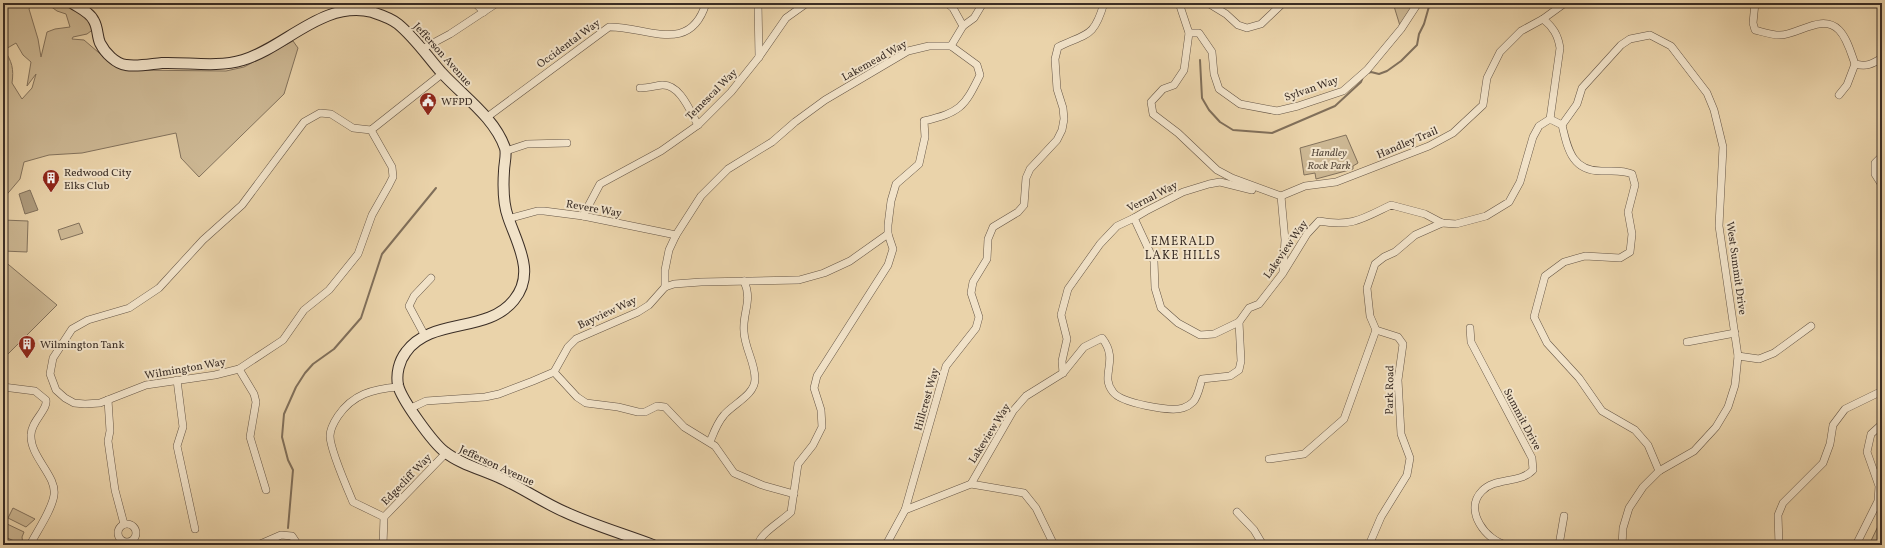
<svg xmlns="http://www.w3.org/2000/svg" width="1885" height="548" viewBox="0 0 1885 548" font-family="Vollkorn,serif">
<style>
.green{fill:#ccb793;stroke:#83725c;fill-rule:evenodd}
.water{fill:#ae9b7d;stroke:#806f5a}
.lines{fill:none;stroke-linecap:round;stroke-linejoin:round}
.stream{stroke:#806f5a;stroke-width:2}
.street-casing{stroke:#665646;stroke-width:8}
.secondary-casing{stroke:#3a2d25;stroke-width:12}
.street{stroke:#f1e2c8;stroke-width:7}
.secondary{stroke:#f1e2c8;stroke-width:10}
.labels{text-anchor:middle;stroke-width:4;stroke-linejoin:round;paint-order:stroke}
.street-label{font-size:11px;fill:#3a2d25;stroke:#f1e2c8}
.poi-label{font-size:11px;fill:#3a2d25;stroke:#f1e2c8;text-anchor:start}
.park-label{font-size:11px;font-style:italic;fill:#57493b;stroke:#f1e2c8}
.neighbourhood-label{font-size:12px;letter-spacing:1px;fill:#3a2d25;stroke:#f1e2c8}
</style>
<rect width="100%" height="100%" fill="#ead3aa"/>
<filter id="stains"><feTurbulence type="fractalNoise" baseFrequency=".005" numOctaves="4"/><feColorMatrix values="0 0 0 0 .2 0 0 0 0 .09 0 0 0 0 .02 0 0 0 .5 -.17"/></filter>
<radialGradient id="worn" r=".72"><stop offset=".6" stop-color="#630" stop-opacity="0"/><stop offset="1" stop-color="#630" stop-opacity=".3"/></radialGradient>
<g class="green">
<path d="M3 3H32L29 9 38 39 41 57 47 32 55 29 70 27 66 14 57 11 46 3H63L87 16 95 28 87 34 73 37 72 39 84 40 112 64 126 70 226 71 244 67 293 41 298 48 284 94 199 177 181 158 176 133 82 153 49 155 24 162 20 179 3 199ZM16 43 23 55 31 62 27 86 36 74 32 88 22 99 12 83C14 69 12 61 4 50Z"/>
<path d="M1393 3H1418L1401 29Z"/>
<path d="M1346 135 1358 163 1353 166V169L1316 179 1315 173 1304 175 1300 148Z"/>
<path d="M3 220 28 221 27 252 3 251Z"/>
<path d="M79 223 83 233 61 240 58 230Z"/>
<path d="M3 260 57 305 6 356 3 352Z"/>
<path d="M13 508 35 519 26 527 8 518Z"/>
<path d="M1882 514V545H1869L1880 522Z"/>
<path d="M5 523 24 532 22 537 23 545 3 536V528Z"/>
</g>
<path class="water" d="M30 190 38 210 25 214 19 194Z"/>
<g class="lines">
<g class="stream">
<path d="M1200 60 1202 98 1209 110 1220 122 1233 130 1272 133 1335 106 1361 82 1363 77"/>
<path d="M1368 73 1371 72 1379 74 1387 71 1401 61 1417 45 1419 34 1424 24 1430 3"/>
<path d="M288 528 293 470 288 460 282 437 284 414 296 387 305 373 313 364 334 349 361 318 382 254 436 188"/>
<path d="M284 545 285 543"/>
</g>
<defs>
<g id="street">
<path d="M475 3 484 12"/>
<path d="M758 3 759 57"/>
<path d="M947 3 953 8 963 26"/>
<path d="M1179 3 1189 33 1184 70 1174 85 1163 89 1151 102 1153 114 1178 133 1217 170 1232 178 1281 196 1285 240 1283 271"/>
<path d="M1208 3 1226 14 1238 25 1247 28 1261 24 1283 3"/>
<path d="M1755 3 1753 23 1755 30C1763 32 1771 35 1780 35 1798 35 1822 13 1839 30 1847 38 1851 53 1855 64 1867 67 1872 64 1882 58"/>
<path d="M1543 19 1565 3"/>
<path d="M1189 33H1199L1212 52 1214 74 1219 89 1240 104 1277 111 1298 106 1343 91 1367 70 1401 29 1418 3"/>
<path d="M951 46 963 26 974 18 983 3"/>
<path d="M422 49 450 34 497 3"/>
<path d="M640 88C648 88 654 86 662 85 680 84 690 111 698 125"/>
<path d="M1839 95 1847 85 1855 64"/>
<path d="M486 118 609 27C646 26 690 56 706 3"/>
<path d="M1562 125 1577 104 1582 88 1621 45 1630 39 1650 35 1671 46 1707 93 1714 110 1723 147 1719 226 1738 356 1735 385 1728 407 1716 427 1694 451 1659 471 1643 487 1629 508 1623 528 1622 545"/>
<path d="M371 130 353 128 331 114 320 113 304 122 242 205 203 240 159 288 129 308 88 320 72 329 53 358 50 374 56 390 65 398 74 403 85 404 100 403 146 385 215 375 239 369 283 340 304 310 329 290 358 254 372 215 389 185 393 177 392 167 371 130 443 73"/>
<path d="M506 151 527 144 567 143"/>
<path d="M1882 156 1875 163V174L1882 185"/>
<path d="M1281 196 1305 186 1336 182 1429 146 1453 133 1483 105 1487 78 1500 52 1521 31 1543 19C1553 27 1558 35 1560 48L1550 119"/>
<path d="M583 216 600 184 661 151 698 125 731 92 759 57 786 18 807 3"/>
<path d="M1134 218 1154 261 1155 288 1161 308 1178 323 1200 335 1214 334 1239 322"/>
<path d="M508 219 537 211H544L583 216 676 235"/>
<path d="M665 287V270L669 250 676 235 701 196 728 169 772 142 795 122 825 100 908 51 929 46H951L977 65 980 75C964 108 960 112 924 121L925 137 919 164 896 184 891 201 888 225V234L893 249 888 265 817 376 814 388 821 410 822 427 813 445 798 464 791 512C782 521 760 533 758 545"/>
<path d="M1470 328 1471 342 1532 458 1533 470C1520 484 1495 477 1482 491 1463 510 1486 541 1507 545"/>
<path d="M1376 330 1370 316 1367 288 1375 264 1384 257 1395 252 1415 235 1442 223"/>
<path d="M425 336 409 306 414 296 431 278"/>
<path d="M1687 342 1735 333"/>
<path d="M1738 356 1759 359 1774 353 1811 326"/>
<path d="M239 369 254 394 256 402 250 437 266 490"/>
<path d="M554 372 577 397 586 403 618 407 638 412H645L657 406 665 407 684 427 715 446 734 473 762 485 794 494"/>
<path d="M1063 373 1062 361 1067 339 1061 315 1068 289 1100 244 1117 226 1134 218 1146 211 1183 192 1209 184 1220 182 1252 190"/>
<path d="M177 380 183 427 177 446 195 529"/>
<path d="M3 387 35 391 46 400C48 410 31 421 31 435 30 457 57 476 54 495 52 510 37 531 30 545"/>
<path d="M108 400 110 431 108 441 115 490 124 524"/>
<path d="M411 408 426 401 485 397 499 394 533 381 554 372 568 347 576 339 638 312 649 305 665 287 674 284 701 282 799 280 824 273 850 261 888 234"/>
<path d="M710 442C714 432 717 423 724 415 733 404 755 395 755 379 755 362 745 349 744 332 742 313 753 301 744 281"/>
<path d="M1269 459 1304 454 1344 419 1376 330 1398 337 1403 344 1398 380 1401 434 1410 458 1407 475 1381 517 1369 545"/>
<path d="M971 484 1024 493 1036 508 1054 545"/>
<path d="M905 510 946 366 976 328 979 317 971 293 973 282 987 259 988 239 993 227 1018 212 1024 205 1026 178 1030 169 1057 140 1062 130 1064 119 1063 108 1057 89 1055 59 1058 47C1087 33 1094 38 1104 3"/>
<path d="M1237 512 1254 530 1263 545"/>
<path d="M384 517 353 502C347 488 330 449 330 436 330 429 334 422 338 416 353 394 373 389 398 387"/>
<circle cx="127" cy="533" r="9"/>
<path d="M258 545 281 535 292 536 298 545"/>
<path d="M383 545 384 517 446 453"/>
<path d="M886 545 905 510 971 484 1013 411 1026 396 1063 373 1084 347 1102 338C1120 361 1099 375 1113 392 1121 403 1170 412 1183 408 1186 407 1191 404 1193 402 1198 397 1200 385 1202 379L1230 376 1239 370 1241 361 1239 322 1249 308 1259 304 1283 273 1307 234 1319 221C1352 227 1362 219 1391 205L1425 214 1442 223 1456 224 1486 216 1509 202 1520 182 1533 137 1539 126 1550 119 1562 125C1568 151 1573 173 1605 171 1614 171 1623 170 1632 174L1635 185 1628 212 1632 234 1630 252 1620 258 1585 256 1564 262 1545 276 1534 317 1547 343 1579 378 1602 411 1635 430 1648 445 1659 471"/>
<path d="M1559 545 1564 516"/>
<path d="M1779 545 1778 515 1783 503 1823 463 1830 444 1833 425 1845 409 1882 391"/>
<path d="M1856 545 1878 501 1879 486 1867 452 1871 434 1882 424"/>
</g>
<path id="secondary" d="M72 3C79 8 90 12 94 21 98 28 97 36 100 43 105 53 116 64 126 65 137 67 151 64 162 63 189 62 216 68 243 60 286 47 323 0 372 12 381 15 391 18 398 24 415 38 427 56 441 72 463 96 494 117 505 148 507 155 504 164 504 171 503 186 503 203 508 217 517 244 536 273 514 300 487 334 431 317 406 352 399 361 396 374 398 385 401 399 433 443 445 452 460 464 480 469 498 477 521 487 542 502 565 512 593 525 624 534 653 545"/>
</defs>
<use href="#street" class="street-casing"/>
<use href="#secondary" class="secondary-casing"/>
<use href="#street" class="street"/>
<use href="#secondary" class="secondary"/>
</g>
<defs>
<symbol id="civic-pin" viewBox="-11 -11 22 30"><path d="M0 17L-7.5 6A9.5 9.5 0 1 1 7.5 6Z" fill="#8f2418" stroke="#f1e2c8"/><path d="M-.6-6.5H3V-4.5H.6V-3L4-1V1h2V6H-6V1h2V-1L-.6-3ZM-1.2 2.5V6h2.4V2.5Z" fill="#fff"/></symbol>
<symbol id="building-pin" viewBox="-11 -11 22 30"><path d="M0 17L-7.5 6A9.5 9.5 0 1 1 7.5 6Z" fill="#8f2418" stroke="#f1e2c8"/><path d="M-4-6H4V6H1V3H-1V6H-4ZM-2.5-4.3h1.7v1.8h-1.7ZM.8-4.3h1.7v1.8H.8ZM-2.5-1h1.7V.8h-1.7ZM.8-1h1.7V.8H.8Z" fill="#fff"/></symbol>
</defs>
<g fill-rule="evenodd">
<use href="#civic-pin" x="418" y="91" width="20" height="27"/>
<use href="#building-pin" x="41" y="168" width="20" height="27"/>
<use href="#building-pin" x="17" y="334" width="20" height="27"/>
</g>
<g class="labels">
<g class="street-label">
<text transform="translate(568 43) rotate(-36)" y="4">Occidental Way</text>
<text transform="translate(443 54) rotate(48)" y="4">Jefferson Avenue</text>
<text transform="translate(874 60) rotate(-29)" y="4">Lakemead Way</text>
<text transform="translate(1311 88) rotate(-19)" y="4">Sylvan Way</text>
<text transform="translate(711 94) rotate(-45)" y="4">Temescal Way</text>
<text transform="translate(1407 142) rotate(-23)" y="4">Handley Trail</text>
<text transform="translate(1152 196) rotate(-27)" y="4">Vernal Way</text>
<text transform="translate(594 208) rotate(10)" y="4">Revere Way</text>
<text transform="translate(1285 249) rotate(-55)" y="4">Lakeview Way</text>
<text transform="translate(1737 268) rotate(82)" y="4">West Summit Drive</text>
<text transform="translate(607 312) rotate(-25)" y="4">Bayview Way</text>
<text transform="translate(185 368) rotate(-10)" y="4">Wilmington Way</text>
<text transform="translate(1389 390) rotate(-89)" y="4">Park Road</text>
<text transform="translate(926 399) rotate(-74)" y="4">Hillcrest Way</text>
<text transform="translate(1523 419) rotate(62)" y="4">Summit Drive</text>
<text transform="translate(989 433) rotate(-58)" y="4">Lakeview Way</text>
<text transform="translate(497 465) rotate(25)" y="4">Jefferson Avenue</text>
<text transform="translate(406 479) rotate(-46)" y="4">Edgecliff Way</text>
</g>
<g class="poi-label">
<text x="441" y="105">WFPD</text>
<text x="64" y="176">Redwood City<tspan x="64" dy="13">Elks Club</tspan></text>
<text x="40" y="348">Wilmington Tank</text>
</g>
<g class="park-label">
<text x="1329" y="156">Handley<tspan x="1329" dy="13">Rock Park</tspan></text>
</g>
<g class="neighbourhood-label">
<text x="1183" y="245">EMERALD<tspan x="1183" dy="14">LAKE HILLS</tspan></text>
</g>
</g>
<rect width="1885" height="548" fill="none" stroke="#ead3aa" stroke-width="16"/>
<rect x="4" y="4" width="1877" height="540" fill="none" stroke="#3a2d25" stroke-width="2"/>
<rect x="8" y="8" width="1869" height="532" fill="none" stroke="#3a2d25"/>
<rect width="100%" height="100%" filter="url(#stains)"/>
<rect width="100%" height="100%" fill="url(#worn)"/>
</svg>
